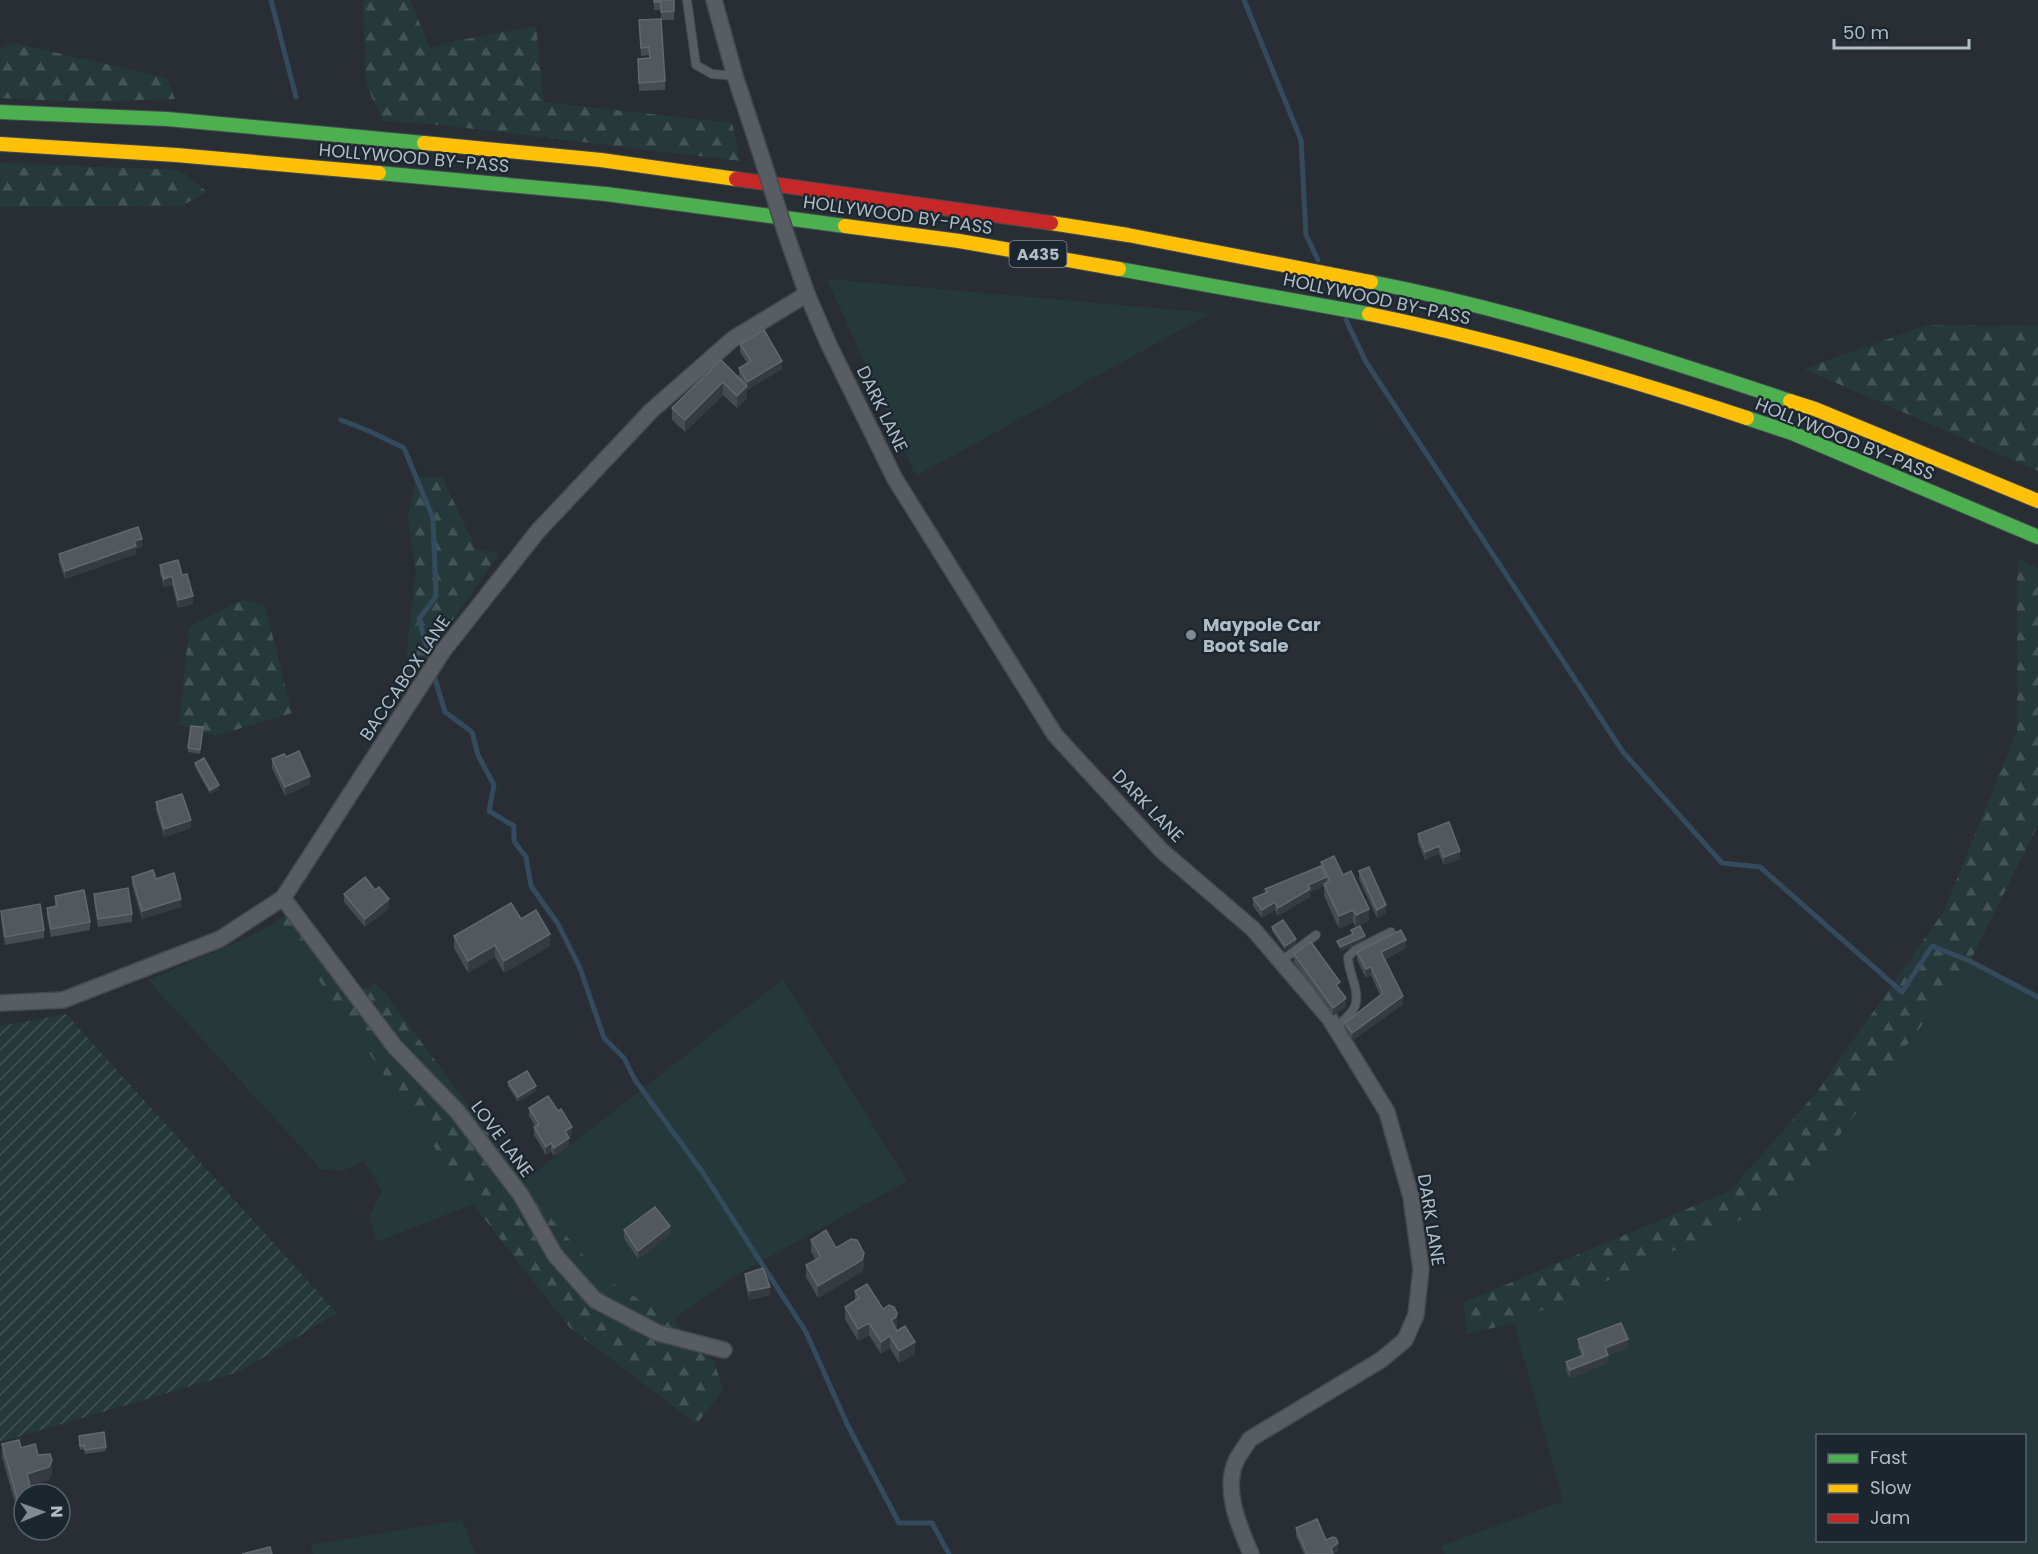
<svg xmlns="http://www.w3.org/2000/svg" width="2038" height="1554" viewBox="0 0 2038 1554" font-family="Poppins,sans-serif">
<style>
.grass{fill:#25393a;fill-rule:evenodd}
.forest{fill:url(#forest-firs)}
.garden{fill:url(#garden-furrows)}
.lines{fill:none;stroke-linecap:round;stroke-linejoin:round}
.stream{stroke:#344b5e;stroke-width:5}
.lane-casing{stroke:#464a4f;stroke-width:10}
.street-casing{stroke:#464a4f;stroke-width:18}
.fast-casing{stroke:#444a4f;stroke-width:16}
.slow-casing{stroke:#444a4f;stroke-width:16}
.jam-casing{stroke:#444a4f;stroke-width:16}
.lane{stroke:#575d62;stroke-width:8}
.street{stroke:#575d62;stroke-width:15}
.fast{stroke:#4caf50;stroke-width:14}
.slow{stroke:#ffc107;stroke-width:14}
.jam{stroke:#c62828;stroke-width:14}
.street-bridge-casing{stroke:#464a4f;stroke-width:18;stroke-linecap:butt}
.street-bridge{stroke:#575d62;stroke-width:15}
.wall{fill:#474c52}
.shaded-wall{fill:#363b41}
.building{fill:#52585e;stroke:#61686e;stroke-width:1.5}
.poi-dot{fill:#808a93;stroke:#1b262f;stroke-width:2}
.labels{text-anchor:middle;stroke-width:4.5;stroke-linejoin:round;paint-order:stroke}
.shield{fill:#1b262f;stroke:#838f99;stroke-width:1.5}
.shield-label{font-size:16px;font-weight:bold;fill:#b0bcc6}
.street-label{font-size:18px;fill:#b0bcc6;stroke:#1b262f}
.poi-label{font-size:18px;font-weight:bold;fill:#b0bcc6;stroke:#1b262f;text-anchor:start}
</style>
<defs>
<pattern id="forest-firs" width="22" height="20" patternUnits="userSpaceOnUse" patternTransform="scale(1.5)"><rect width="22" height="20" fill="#25393a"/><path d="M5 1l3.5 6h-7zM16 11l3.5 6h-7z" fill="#425455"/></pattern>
<pattern id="garden-furrows" width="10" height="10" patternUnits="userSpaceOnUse" patternTransform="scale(1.5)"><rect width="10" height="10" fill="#25393a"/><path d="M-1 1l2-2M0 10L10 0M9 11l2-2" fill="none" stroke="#425455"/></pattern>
</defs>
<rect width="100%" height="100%" fill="#282e34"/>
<g class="grass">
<path d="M827 279 1211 313 916 476Z"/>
<path d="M278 921 473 1204 377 1242 369 1217 382 1190 364 1161 343 1171 321 1169 148 980 247 938Z"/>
<path d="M1970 961 2038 997V1554H1445L1441 1546 1563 1501 1514 1323 1794 1196ZM1818 1436H2024V1540H1818Z"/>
<path d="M783 979 907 1181 731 1278 673 1320 604 1278 553 1221 523 1182Z"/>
<path d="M462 1520 476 1554H313L311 1545Z"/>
</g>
<g class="forest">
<path d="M365 0H410L430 48 461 40 536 26 544 102 732 123 740 161 441 125 383 121 366 84 363 6Z"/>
<path d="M14 43 167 78 175 99 81 102 0 98V49Z"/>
<path d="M0 163 178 170 207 192 181 206 0 207Z"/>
<path d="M1927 325 2038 326V471L1804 369Z"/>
<path d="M416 477H442L476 549 499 554 402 692 416 572 408 517Z"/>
<path d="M2017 559 2038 568V825L1970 961 1794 1196 1514 1323 1466 1334 1464 1302 1730 1191 1817 1092 1944 911 2017 731Z"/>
<path d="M243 600 265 606 292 713 215 736 179 725 189 627Z"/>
<path d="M291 908 355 993 375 983 386 994 553 1221 604 1278 673 1320 714 1362 723 1389 697 1424 570 1328 473 1204 278 921Z"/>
</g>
<path class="garden" d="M66 1014 337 1313 239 1372 0 1442V1025L13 1024Z"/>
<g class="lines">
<g class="stream">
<path d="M271 0 296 97"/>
<path d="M1244 0 1301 140 1306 235 1318 260"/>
<path d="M1346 320 1366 362 1623 752 1722 863 1760 867 1902 992 1932 946 1970 961 2038 997"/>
<path d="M341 420 369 431 404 448 433 518 436 596 419 619 431 663"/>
<path d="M433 672 445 712 472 732 478 755 494 785 489 811 514 826V841L526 857 531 886 558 924 580 968 604 1038 624 1058 635 1080 703 1173 806 1332 848 1426 899 1523H932L949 1554"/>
</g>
<defs>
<g id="lane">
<path d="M687 0 696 65 712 74 735 76"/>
<path d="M1281 961 1316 935"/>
<path d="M1336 1028C1341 1022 1348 1017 1353 1010 1363 994 1348 974 1348 957L1355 950 1391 932"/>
</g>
<g id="street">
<path d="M714 0 735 76 763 161"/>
<path d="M786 234 807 294 829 345 895 479 1055 735 1162 851 1253 929 1330 1019 1387 1112 1411 1197 1421 1269 1416 1315 1405 1340 1381 1360 1250 1439C1246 1445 1241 1452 1237 1459 1222 1488 1239 1526 1251 1554"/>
<path d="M283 898 395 1047 457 1111 521 1195 555 1255 595 1300 658 1333 724 1350"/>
<path d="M0 1003 63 1000 220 939 283 898 443 651 538 531 651 411 733 339 807 294"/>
</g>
<g id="fast">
<path d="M0 112 167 119 424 143"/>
<path d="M379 173 606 194 845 226"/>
<path d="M1119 269 1369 314"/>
<path d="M1371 282C1514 310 1652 355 1790 401"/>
<path d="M1747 418 1792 433 2038 537"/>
</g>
<g id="slow">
<path d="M424 143 601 160 736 179"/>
<path d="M0 144 176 155 379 173"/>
<path d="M1051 223 1128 235 1371 282"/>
<path d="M845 226 959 241 1119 269"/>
<path d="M1369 314C1497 340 1623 377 1747 418"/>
<path d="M1790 401 1815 409 2038 501"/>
</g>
<path id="jam" d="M736 179 1051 223"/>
</defs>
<use href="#lane" class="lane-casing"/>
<use href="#street" class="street-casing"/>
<use href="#fast" class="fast-casing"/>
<use href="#slow" class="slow-casing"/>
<use href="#jam" class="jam-casing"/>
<use href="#lane" class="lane"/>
<use href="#street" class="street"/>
<use href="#fast" class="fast"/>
<use href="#slow" class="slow"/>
<use href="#jam" class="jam"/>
<defs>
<path id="street-bridge" d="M763 161 786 234"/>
</defs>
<use href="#street-bridge" class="street-bridge-casing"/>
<use href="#street-bridge" class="street-bridge"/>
</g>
<g class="wall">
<path d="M654 0H674V20H661V10H654Z"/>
<path d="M639 20 665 81V90L639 91 638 59 649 58V55L641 56Z"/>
<path d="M740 344 782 369 747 390V398L737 408 723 395 685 432 672 420V408L721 360 741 380 739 376V368L747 363 740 352Z"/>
<path d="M142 547 136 549V554L65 579 59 562V554Z"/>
<path d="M160 565 182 575 193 604 178 608 172 585 164 587 160 573Z"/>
<path d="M203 731 200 754 188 752V748Z"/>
<path d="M286 757 310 784 285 796 272 768V759Z"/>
<path d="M195 763 219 789 210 794 195 767Z"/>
<path d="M156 802 191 828 164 837 156 810Z"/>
<path d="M1418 834 1460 859 1444 865 1439 854 1425 860 1418 842Z"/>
<path d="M1321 862 1343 875 1369 921 1356 927 1353 922 1339 929 1324 896V886L1310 892V897L1278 916 1275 910 1262 918 1253 906V898L1265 893V889L1321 866Z"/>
<path d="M1359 871 1386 913 1377 918 1359 879Z"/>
<path d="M132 877 156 879 181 907 142 919 132 885Z"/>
<path d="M94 894 132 914V922L98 927 94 902Z"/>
<path d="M344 894 389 908 365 927 344 902Z"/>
<path d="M55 896 90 922V930L51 937 47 917V908L55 907Z"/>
<path d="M1 911 44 930V938L5 945 1 919Z"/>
<path d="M521 919 550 946 504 973 495 957 468 973 454 948V936Z"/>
<path d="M1272 927 1296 943 1285 950 1272 931Z"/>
<path d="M1406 948 1385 959 1403 1004 1352 1041 1345 1031V1023L1380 995 1371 975 1366 978 1357 960V952Z"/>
<path d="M1294 954 1340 990 1346 1006 1333 1016 1294 962Z"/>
<path d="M508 1082 536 1091 518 1102 508 1086Z"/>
<path d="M529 1108 572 1135 569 1137V1146L554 1156 551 1151 546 1155 534 1135V1127L535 1126 529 1116Z"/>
<path d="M624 1230 670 1234 638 1259 624 1238Z"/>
<path d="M811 1240 836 1248 864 1265 862 1272 818 1298 806 1277V1265L816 1260 811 1252Z"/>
<path d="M745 1274 770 1295 749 1300 745 1282Z"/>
<path d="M855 1291 883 1309 897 1325 896 1328 915 1354 899 1363 890 1348 881 1354 869 1335 858 1341 845 1319V1307L855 1301Z"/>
<path d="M1578 1339 1628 1347 1608 1355V1363L1570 1378 1566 1370V1362L1582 1356 1578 1348Z"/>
<path d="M79 1440 106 1447V1451L85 1454 84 1449 80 1450Z"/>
<path d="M2 1444 21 1448 38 1455 52 1473 49 1480 30 1485 32 1494H24V1508L17 1510 2 1457Z"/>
<path d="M1296 1528 1326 1540 1338 1551 1334 1554H1304L1296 1536Z"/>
</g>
<g class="shaded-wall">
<path d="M782 361V369L747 390V398L737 408V396L747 386V382Z"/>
<path d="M723 382V395L685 432V420Z"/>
<path d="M142 539V547L136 549V554L65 579V571Z"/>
<path d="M172 576V585L164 587V579Z"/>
<path d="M193 596V604L178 608V600Z"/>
<path d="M310 776V784L285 796V787Z"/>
<path d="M219 785V789L210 794V790Z"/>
<path d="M191 820V828L164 837V829Z"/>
<path d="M1439 846V854L1425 860V852Z"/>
<path d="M1460 851V859L1444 865V857Z"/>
<path d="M1326 877V885L1324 884V886L1310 892V897L1278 916V908L1308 885Z"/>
<path d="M181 899V907L142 919V911Z"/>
<path d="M389 899V908L365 927V919Z"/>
<path d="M1275 902V910L1262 918V910Z"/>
<path d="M1386 905V913L1377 918V910Z"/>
<path d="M1369 909V921L1356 927V915Z"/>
<path d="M1353 910V922L1339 929V916Z"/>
<path d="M550 934V946L504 973V961Z"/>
<path d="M1365 936V940L1340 952V947Z"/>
<path d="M1296 939V943L1285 950V946Z"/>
<path d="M1406 940V948L1381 960V952Z"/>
<path d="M495 945V957L468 973V961Z"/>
<path d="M1371 967V975L1366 978V969Z"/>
<path d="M1403 996V1004L1352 1041V1033Z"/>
<path d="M1346 998V1006L1333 1016V1008Z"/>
<path d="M536 1086V1091L518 1102V1097Z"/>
<path d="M572 1127V1135L565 1139V1131Z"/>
<path d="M569 1138V1146L554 1156V1148Z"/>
<path d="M551 1143V1151L546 1155V1147Z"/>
<path d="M670 1226V1234L638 1259V1251Z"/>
<path d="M864 1253V1265L862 1272 818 1298V1286Z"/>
<path d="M770 1287V1295L749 1300V1291Z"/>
<path d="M897 1313V1325L896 1329 891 1320Z"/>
<path d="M869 1323V1335L858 1341V1329Z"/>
<path d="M890 1336V1348L881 1354V1342Z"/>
<path d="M1628 1339V1347L1608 1355V1363L1570 1378V1370L1605 1348Z"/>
<path d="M915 1342V1354L899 1363V1351Z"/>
<path d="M52 1460V1473L49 1480 27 1486V1474Z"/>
<path d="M24 1496V1508L17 1510V1498Z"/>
<path d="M1338 1543V1551L1334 1554 1331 1548Z"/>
</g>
<g class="building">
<path d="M654 0H674V11L661 12V2H654Z"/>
<path d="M661 19 665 81 639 83 638 59 650 58 649 47 641 48 639 20Z"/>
<path d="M764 330 782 361 747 382 739 368 751 361 740 344Z"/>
<path d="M721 360 747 386 737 396 723 382 685 420 672 408Z"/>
<path d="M138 527 142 539 134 541 136 546 65 571 59 554Z"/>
<path d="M178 560 182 575 187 574 193 596 178 600 172 576 164 579 160 565Z"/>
<path d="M191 726 203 727 200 750 188 748Z"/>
<path d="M299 751 310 776 285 787 272 759 284 754 286 757Z"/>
<path d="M204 758 219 785 210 790 195 763Z"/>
<path d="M182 794 191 820 164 829 156 802Z"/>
<path d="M1449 822 1460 851 1444 857 1439 846 1425 852 1418 834Z"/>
<path d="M1334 856 1343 875 1351 871 1369 909 1356 915 1353 910 1339 916 1324 884 1330 881 1321 862Z"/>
<path d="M1321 866 1326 877 1308 885 1310 889 1278 908 1275 902 1262 910 1253 898 1268 892 1265 889Z"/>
<path d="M1369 867 1386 905 1377 910 1359 871Z"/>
<path d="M153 870 156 879 174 873 181 899 142 911 132 877Z"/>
<path d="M365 877 375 890 379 887 389 899 365 919 344 894Z"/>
<path d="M128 888 132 914 98 919 94 894Z"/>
<path d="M84 890 90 922 51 929 47 908 57 906 55 896Z"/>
<path d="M511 903 521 919 536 910 550 934 504 961 495 945 468 961 454 936Z"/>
<path d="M40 904 44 930 5 937 1 911Z"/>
<path d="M1283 920 1296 939 1285 946 1272 927Z"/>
<path d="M1360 926 1365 936 1340 947 1337 941 1353 934 1351 930Z"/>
<path d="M1401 930 1406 940 1381 952 1403 996 1352 1033 1345 1023 1383 993 1371 967 1366 969 1357 952Z"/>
<path d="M1311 942 1340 982 1336 985 1346 998 1333 1008 1294 954Z"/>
<path d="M527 1071 536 1086 518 1097 508 1082Z"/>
<path d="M548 1096 558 1111 561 1109 572 1127 565 1131 569 1138 554 1148 551 1143 546 1147 534 1127 539 1124 529 1108Z"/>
<path d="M655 1207 670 1226 638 1251 624 1230Z"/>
<path d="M826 1230 836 1248 851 1239 857 1240 864 1253 862 1260 818 1286 806 1265 821 1257 811 1240Z"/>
<path d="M763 1268 770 1287 749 1291 745 1274Z"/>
<path d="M867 1284 883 1309 889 1305 894 1307 897 1313 896 1317 891 1320 897 1331 905 1326 915 1342 899 1351 890 1336 881 1342 869 1323 858 1329 845 1307 859 1298 855 1291Z"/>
<path d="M1621 1323 1628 1339 1605 1348 1608 1355 1570 1370 1566 1362 1584 1355 1578 1339Z"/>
<path d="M104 1432 106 1447 85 1450 84 1445 80 1446 79 1436Z"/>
<path d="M19 1440 21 1448 35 1444 38 1455 50 1454 52 1460 49 1467 27 1474 32 1493 24 1494V1496L17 1498 2 1444Z"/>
<path d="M1317 1519 1326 1540 1333 1537 1336 1538 1338 1543 1331 1548 1333 1554H1307L1296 1528Z"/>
<path d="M270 1547 272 1554H242Z"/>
</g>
<circle class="poi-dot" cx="1191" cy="635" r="6"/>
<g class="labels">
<rect class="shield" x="1009.5" y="241" width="57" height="26" rx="4.5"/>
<g class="shield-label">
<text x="1038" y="260">A435</text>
</g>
<g class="street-label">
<text transform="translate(414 158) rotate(5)" y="6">HOLLYWOOD BY-PASS</text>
<text transform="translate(898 215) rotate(8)" y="6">HOLLYWOOD BY-PASS</text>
<text transform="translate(1377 299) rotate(12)" y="6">HOLLYWOOD BY-PASS</text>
<text transform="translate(882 409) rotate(64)" y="6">DARK LANE</text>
<text transform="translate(1845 439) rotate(22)" y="6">HOLLYWOOD BY-PASS</text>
<text transform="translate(405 678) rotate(-56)" y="6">BACCABOX LANE</text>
<text transform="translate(1148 806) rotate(46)" y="6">DARK LANE</text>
<text transform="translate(502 1139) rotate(53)" y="6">LOVE LANE</text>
<text transform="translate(1431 1220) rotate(81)" y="6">DARK LANE</text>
</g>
<g class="poi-label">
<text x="1203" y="631">Maypole Car<tspan x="1203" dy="21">Boot Sale</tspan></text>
</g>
</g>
<rect x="1816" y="1434" width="210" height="108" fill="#1b262f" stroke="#57626b" stroke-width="1.5"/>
<rect x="1828" y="1454" width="30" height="9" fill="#4caf50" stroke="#57626b" stroke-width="1.5"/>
<text x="1870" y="1464" font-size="18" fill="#b0bcc6">Fast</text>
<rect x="1828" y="1484" width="30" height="9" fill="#ffc107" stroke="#57626b" stroke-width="1.5"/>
<text x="1870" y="1494" font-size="18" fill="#b0bcc6">Slow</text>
<rect x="1828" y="1514" width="30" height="9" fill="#c62828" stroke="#57626b" stroke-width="1.5"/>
<text x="1870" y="1524" font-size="18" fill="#b0bcc6">Jam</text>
<g transform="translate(42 1512) rotate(89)"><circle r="28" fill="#1b262f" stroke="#57626b" stroke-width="1.5"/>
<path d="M0-4.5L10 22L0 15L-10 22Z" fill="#808a93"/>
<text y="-9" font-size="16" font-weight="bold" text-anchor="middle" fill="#b0bcc6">N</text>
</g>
<path d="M1834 39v9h135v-9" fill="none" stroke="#b0bcc6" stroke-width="3"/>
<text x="1843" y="39" font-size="18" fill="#b0bcc6" stroke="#1b262f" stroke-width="4.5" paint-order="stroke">50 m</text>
</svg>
